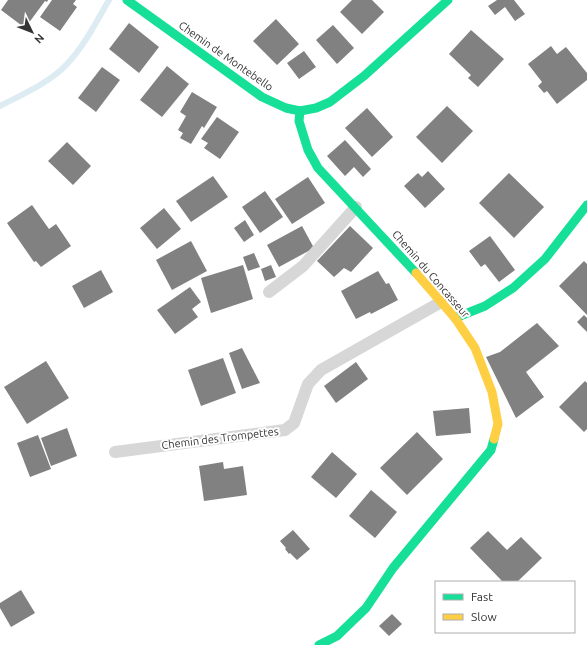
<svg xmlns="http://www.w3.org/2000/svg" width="587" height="645" viewBox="0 0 587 645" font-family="Ubuntu,sans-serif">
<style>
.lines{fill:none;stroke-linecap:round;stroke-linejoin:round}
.stream{stroke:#ddebf3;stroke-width:6}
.building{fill:#818181}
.lane{stroke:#d7d7d7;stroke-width:12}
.fast{stroke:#16e098;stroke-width:9}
.slow{stroke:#ffcf43;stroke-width:9}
.labels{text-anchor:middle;stroke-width:4;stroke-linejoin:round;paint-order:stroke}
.street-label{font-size:11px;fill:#333;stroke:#fff}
</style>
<rect width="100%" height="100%" fill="#fff"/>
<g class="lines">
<path class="stream" d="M0 106C21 95 51 82 67 64 85 45 96 22 109 0"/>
</g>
<g class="building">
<path d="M8 0H48L47 2 45 1 25 28 1 10Z"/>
<path d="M52 0H76L73 4 77 7 60 31 40 17Z"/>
<path d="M352 0H372L384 12 362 34 340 12Z"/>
<path d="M497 0H514L525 14 515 21 505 7 495 15 488 6Z"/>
<path d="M276 19 299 44 277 65 253 41Z"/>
<path d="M129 23 159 47 139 73 109 49Z"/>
<path d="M333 25 354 48 337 64 316 40Z"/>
<path d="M471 30 504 59 478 87 468 78 471 75 449 54Z"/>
<path d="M551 46 557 54 566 47 587 73V80L557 104 547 91 544 93 538 86 542 82 528 64Z"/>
<path d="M304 51 316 67 299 79 287 63Z"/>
<path d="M167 66 189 84 162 117 140 100Z"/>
<path d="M102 67 120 80 96 112 78 98Z"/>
<path d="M192 92 217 107 204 128 202 126 191 144 180 138 183 133 178 130 186 116 180 112Z"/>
<path d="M447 106 473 131 442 163 416 137Z"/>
<path d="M367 108 393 137 372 157 345 128Z"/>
<path d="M217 117 239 132 220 159 204 148 208 143 201 139Z"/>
<path d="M345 140 371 169 363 177 354 167 345 176 327 156Z"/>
<path d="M67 142 91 166 73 185 48 161Z"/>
<path d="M428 171 445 189 425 208 404 186 418 173 422 177Z"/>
<path d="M509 173 544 207 514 238 479 203Z"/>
<path d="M213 176 228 197 191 222 176 201Z"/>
<path d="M308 177 325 203 292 224 275 199Z"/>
<path d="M265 191 283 217 260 233 242 207Z"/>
<path d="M32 205 49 229 56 224 71 246 41 267 36 261 34 262 7 223Z"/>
<path d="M164 208 181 229 157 249 140 228Z"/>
<path d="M245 220 254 235 244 242 234 228Z"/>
<path d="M302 226 314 248 279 267 267 245Z"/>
<path d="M350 226 373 248 351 272 344 268 334 277 317 261Z"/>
<path d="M490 236 515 270 499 282 485 264 481 267 469 251Z"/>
<path d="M191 241 207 271 172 290 156 260Z"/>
<path d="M254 253 260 267 248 271 243 257Z"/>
<path d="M584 261 587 264V315L559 286Z"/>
<path d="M243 265 253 299 211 313 201 278Z"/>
<path d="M271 265 276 277 265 281 261 269Z"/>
<path d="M101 270 113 292 84 308 72 286Z"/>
<path d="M378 271 386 284 389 283 398 300 371 314 370 312 356 319 341 291Z"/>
<path d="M190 287 201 302 192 309 198 317 175 334 157 310Z"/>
<path d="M584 315 587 318V332L577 322Z"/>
<path d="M537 323 559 346 526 372 544 397 516 418 486 357 500 352Z"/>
<path d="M242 348 260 383 242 389 229 353Z"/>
<path d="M223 358 236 393 201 406 188 370Z"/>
<path d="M46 361 69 398 27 424 4 387Z"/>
<path d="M356 362 368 379 336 403 324 386Z"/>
<path d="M585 381 587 383V429L584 432 559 407Z"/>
<path d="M469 408 471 433 436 436 433 411Z"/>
<path d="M67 428 77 456 51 466 41 438Z"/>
<path d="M417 432 443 459 407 495 380 468Z"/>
<path d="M38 435 51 469 30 477 17 443Z"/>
<path d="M332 452 357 474 336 498 311 477Z"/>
<path d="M223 462 224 469 243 466 247 495 204 501 199 466Z"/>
<path d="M371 490 397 512 375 538 349 516Z"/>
<path d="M293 530 310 549 297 560 290 553 289 554 285 549 286 548 280 541Z"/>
<path d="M488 531 507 550 521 537 542 558 517 582H503L470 548Z"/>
<path d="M21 590 35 613 11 627 0 608V603Z"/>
<path d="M392 614 402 624 389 636 379 626Z"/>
</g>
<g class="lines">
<g class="lane">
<path d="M269 292 303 266 356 207"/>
<path d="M115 452 285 430 294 423 308 384 321 370 441 302"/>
</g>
<g class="fast">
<path d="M127 0 262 97 286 108 300 111 316 108 330 102 364 76 448 0"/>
<path d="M300 111 299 121 308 150 318 168 416 273"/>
<path d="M455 318 485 306 513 288 545 259 587 205"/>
<path d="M319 645 337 636 366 608 393 568 491 450 494 439"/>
</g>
<path class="slow" d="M416 273 455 318 475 348 492 392 498 424 494 439"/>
</g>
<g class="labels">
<g class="street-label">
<text transform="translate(226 56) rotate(35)" y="4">Chemin de Montebello</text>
<text transform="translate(431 274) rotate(49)" y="4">Chemin du Concasseur</text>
<text transform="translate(220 438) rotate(-7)" y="4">Chemin des Trompettes</text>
</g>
</g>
<rect x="435" y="581" width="140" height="52" fill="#ffffff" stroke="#adadad"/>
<rect x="443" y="594" width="20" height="6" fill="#16e098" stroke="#adadad"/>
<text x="471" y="601" font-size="12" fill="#333333">Fast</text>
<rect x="443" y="614" width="20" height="6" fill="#ffcf43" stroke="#adadad"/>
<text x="471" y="621" font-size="12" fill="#333333">Slow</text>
<g transform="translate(32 32) rotate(133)" stroke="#ffffff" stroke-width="3" paint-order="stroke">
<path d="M0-3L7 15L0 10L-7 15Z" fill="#333333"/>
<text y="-6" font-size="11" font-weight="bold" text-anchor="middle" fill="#333333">N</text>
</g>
</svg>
